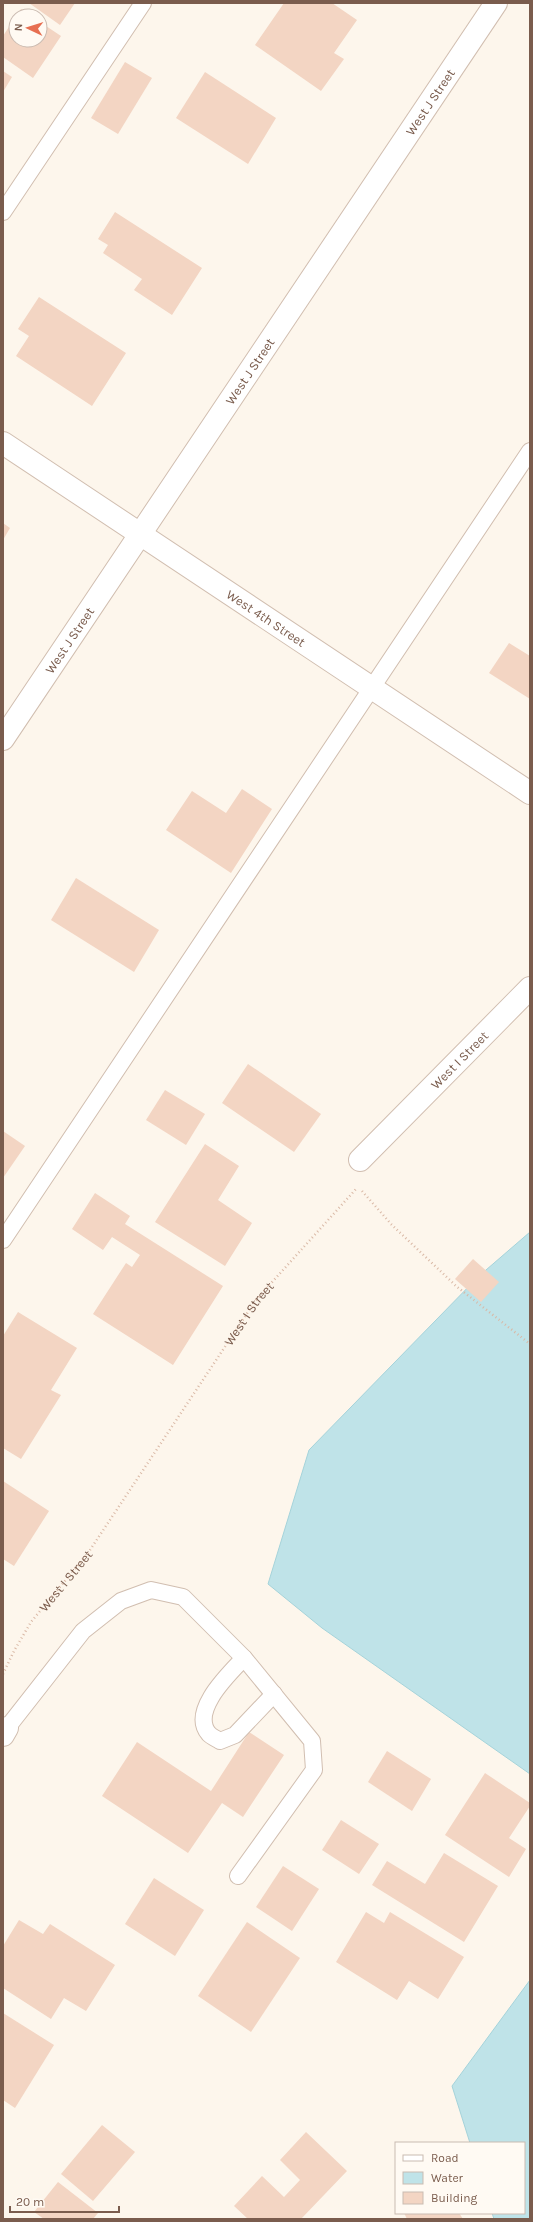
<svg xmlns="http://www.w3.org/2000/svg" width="533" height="2222" viewBox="0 0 533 2222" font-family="Karla,sans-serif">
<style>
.water{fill:#bfe3e8;stroke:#a5d3da}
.building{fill:#f3d5c3}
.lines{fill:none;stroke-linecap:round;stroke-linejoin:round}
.service-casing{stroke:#d1beb0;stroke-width:18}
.minor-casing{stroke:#d1beb0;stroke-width:24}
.tertiary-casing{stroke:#d1beb0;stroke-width:24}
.path{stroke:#d9b8a5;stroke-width:2.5;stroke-dasharray:1 3;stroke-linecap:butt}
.service{stroke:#fff;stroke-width:16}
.minor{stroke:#fff;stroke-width:22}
.tertiary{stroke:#fff;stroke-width:22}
.labels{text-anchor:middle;stroke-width:4;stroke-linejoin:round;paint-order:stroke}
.street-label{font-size:13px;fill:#7a5c4d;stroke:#fffaf3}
</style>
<rect width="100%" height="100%" fill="#fdf6ec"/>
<g class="water">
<path d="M530 1232V1774L322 1628 268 1584 309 1450 479 1276Z"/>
<path d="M530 1980V2219H494L492 2213H524V2143H470L452 2086Z"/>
</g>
<g class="building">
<path d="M29 3H75L60 25Z"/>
<path d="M284 3H332L357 20 334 53 344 59 321 91 255 45Z"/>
<path d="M21 9 32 16H16Z"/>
<path d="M16 16V40H40V22L61 36 33 78 3 57V36Z"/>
<path d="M125 62 152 78 118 134 91 118Z"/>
<path d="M3 71 12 77 3 92Z"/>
<path d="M205 72 276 118 248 164 176 118Z"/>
<path d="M115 212 202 268 172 315 134 290 142 279 103 253 108 245 98 239Z"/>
<path d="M39 297 126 353 92 406 16 356 29 336 18 329Z"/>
<path d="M3 523 10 528 3 540Z"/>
<path d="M509 643 530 656V699L489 673Z"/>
<path d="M242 789 272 809 231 873 166 830 192 791 226 813Z"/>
<path d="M76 878 159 930 134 972 51 920Z"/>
<path d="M248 1064 321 1114 294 1152 222 1103Z"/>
<path d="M165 1090 205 1114 186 1145 146 1120Z"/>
<path d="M3 1131 25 1146 3 1178Z"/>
<path d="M205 1144 239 1166 218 1200 252 1223 225 1266 155 1222Z"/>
<path d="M95 1193 130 1216 125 1224 223 1286 173 1365 93 1314 126 1263 132 1267 140 1255 112 1237 103 1250 72 1229Z"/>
<path d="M473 1259 499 1282 481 1302 455 1279Z"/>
<path d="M18 1312 77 1348 51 1390 61 1395 21 1459 3 1448V1336Z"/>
<path d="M3 1481 49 1511 14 1566 3 1559Z"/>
<path d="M249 1732 284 1755 243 1817 222 1803 188 1853 102 1796 137 1742 211 1791Z"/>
<path d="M387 1751 431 1779 412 1811 368 1782Z"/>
<path d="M485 1773 530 1803V1806L509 1838 526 1849 509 1877 445 1835Z"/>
<path d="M341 1820 379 1844 359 1874 322 1850Z"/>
<path d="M444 1853 498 1886 464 1942 372 1885 387 1861 425 1884Z"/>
<path d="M283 1866 319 1889 292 1931 256 1907Z"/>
<path d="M154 1878 204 1910 175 1956 125 1924Z"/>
<path d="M366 1912 384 1923 390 1912 464 1957 438 1999 409 1981 397 2000 336 1962Z"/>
<path d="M19 1920 43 1934 50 1924 115 1965 86 2011 64 1998 51 2019 3 1988V1946Z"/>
<path d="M247 1922 300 1958 251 2032 198 1996Z"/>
<path d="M3 2013 54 2045 15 2108 3 2100Z"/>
<path d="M102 2125 135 2152 93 2201 61 2174Z"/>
<path d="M306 2132 347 2171 301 2219H248L234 2206 262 2176 284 2197 300 2180 280 2160Z"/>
<path d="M58 2182 98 2213 93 2219H44L34 2212Z"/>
<path d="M404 2213H459L463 2219H407Z"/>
</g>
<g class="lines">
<defs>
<g id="service">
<path d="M3 212 143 3"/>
<path d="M3 1240 530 451"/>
<path d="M244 1658C230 1673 189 1711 209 1734 212 1737 217 1739 220 1741L235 1735 274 1694"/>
<path d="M7 1728 83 1631 121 1601 151 1590 183 1597 244 1658 312 1741 314 1770 238 1876"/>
</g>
<g id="minor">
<path id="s2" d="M3 443 530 793"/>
<path id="s3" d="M360 1160 530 988"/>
<path d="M3 1735 7 1728"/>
</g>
<g id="tertiary">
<path id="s4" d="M3 739 496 3"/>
</g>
</defs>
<use href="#service" class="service-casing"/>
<use href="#minor" class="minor-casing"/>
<use href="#tertiary" class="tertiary-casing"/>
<g class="path">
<path d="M362 1191 391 1224 456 1286 530 1344"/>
<path id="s1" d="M3 1674 14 1651 31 1622 88 1553 256 1300 356 1189"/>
</g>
<use href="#service" class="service"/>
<use href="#minor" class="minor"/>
<use href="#tertiary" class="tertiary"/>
</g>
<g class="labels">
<g class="street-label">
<text dy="5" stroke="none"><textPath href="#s4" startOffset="767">West J Street</textPath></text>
<text dy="5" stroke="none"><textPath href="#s4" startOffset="443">West J Street</textPath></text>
<text dy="5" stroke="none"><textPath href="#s2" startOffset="316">West 4th Street</textPath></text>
<text dy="5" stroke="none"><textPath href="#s4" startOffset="119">West J Street</textPath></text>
<text dy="5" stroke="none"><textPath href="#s3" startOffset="141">West I Street</textPath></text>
<text dy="5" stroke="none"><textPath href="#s1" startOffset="437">West I Street</textPath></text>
<text dy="5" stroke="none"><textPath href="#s1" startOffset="113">West I Street</textPath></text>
</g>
</g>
<rect width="533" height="2222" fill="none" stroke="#7a5c4d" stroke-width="8"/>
<rect x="395" y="2142" width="130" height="72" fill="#fffaf3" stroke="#cabbb1"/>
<rect x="403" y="2155" width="20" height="6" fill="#ffffff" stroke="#cabbb1"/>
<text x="431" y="2162" font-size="12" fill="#7a5c4d">Road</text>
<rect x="403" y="2172" width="20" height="12" fill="#bfe3e8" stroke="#cabbb1"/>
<text x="431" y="2182" font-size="12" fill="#7a5c4d">Water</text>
<rect x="403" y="2192" width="20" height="12" fill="#f3d5c3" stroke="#cabbb1"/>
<text x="431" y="2202" font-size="12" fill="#7a5c4d">Building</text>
<g transform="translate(28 28) rotate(274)"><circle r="19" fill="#fffaf3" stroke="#cabbb1"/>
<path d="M0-3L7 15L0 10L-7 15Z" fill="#e76f51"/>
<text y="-6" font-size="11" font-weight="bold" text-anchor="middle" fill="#7a5c4d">N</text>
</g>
<path d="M10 2206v6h109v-6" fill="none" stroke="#7a5c4d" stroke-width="2"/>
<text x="16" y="2206" font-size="12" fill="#7a5c4d" stroke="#fffaf3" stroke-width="3" paint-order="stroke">20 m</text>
</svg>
